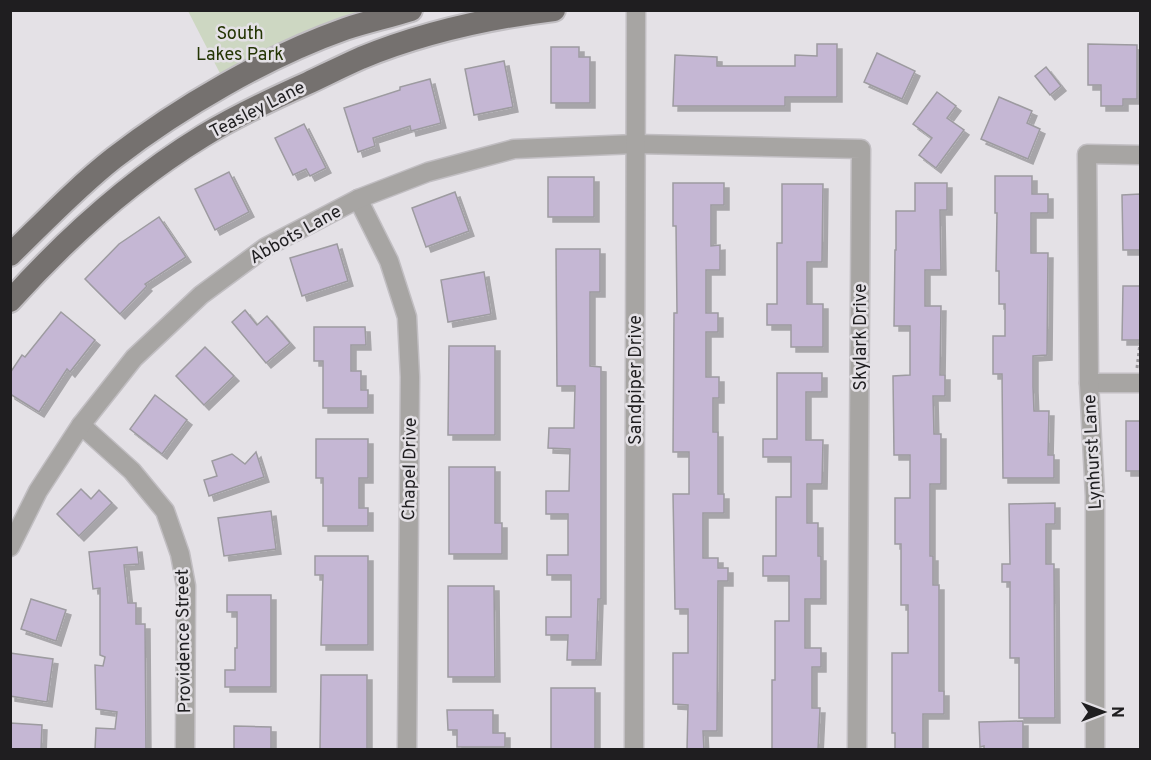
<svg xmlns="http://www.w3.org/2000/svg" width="1151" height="760" viewBox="0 0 1151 760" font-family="Overpass,sans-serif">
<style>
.green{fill:#cdd7c2}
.building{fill:#c5b7d4;stroke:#9d9ba0;stroke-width:1.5;filter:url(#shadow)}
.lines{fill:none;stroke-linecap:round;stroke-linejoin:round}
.minor-casing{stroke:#c1bec2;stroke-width:21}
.major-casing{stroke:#c1bec2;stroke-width:26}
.path{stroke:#99979a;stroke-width:3;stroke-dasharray:3 3;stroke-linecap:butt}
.minor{stroke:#a7a5a3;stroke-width:18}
.major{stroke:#75716f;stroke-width:22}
.labels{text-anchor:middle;stroke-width:5;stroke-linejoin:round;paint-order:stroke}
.park-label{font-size:18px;fill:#243504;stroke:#e4e1e6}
.street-label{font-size:18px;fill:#1f1e20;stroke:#e4e1e6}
</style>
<defs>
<filter id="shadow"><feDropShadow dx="5" dy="5" stdDeviation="0" flood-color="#0004"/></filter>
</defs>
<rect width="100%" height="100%" fill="#e4e1e6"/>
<path class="green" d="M188 11H416L226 85Z"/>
<g class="building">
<path d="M817 44H837V97H785V106H673L675 55 717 57V66H795V55L817 56Z"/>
<path d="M1088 44 1137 45V99H1123V106H1101V85H1088Z"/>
<path d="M551 47H579V57H590V103H551Z"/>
<path d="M877 53 915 71 902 99 864 82Z"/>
<path d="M504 61 513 107 474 115 465 69Z"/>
<path d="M1046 67 1061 86 1050 95 1035 76Z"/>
<path d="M430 79 441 123 411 131 410 126 373 138 375 146 358 152 344 108 400 90V87Z"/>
<path d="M937 92 956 106 947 118 964 130 936 168 919 155 932 138 913 124Z"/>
<path d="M999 97 1032 111 1027 123 1040 129 1028 159 981 139Z"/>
<path d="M304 124 326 168 310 176 306 169 293 175 275 138Z"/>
<path d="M229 172 249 212 215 230 195 189Z"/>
<path d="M995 176H1032V194H1048V213H1031V253H1048L1047 355 1033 356V387L1034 411H1049L1048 455H1054V478H1003L1002 374H993V336H1005V304H999V271H996L997 213H995Z"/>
<rect x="548" y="177" width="46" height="40"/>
<path d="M673 183H724V205H711V246L720 245V270H706V313H718V332H706V377H719V398H713V432H718V494H724V513H703V558H718V568H728V581H718L717 731H703L704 750H687L688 705 673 704V653H688V609H675L673 494H689V452H673L674 313H677L676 226H673Z"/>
<path d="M915 183H947V210H940L941 270H925V306H941L940 375H945V396H933L934 434H941V484H930V556H933V585H939V691H944V714H923V750H895V733H892V653H908V605H901V544H895V498H910V455H894L893 376 910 375V326H894L895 250H896V211H915Z"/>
<path d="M782 184H823L822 262H807V304H823V347H791V325H767V304H777V243H782Z"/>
<path d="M455 192 469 231 426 247 412 208Z"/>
<path d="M1140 194V250H1123L1122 195Z"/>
<path d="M159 217 186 257 145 284 147 286 120 314 85 279 119 244Z"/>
<path d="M337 244 348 281 302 296 290 258Z"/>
<path d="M556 249H600V292H590V366L601 367V599H598L596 660H567L568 635H546V617H571V575H547V555H568V514H546V491H569L570 449 548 448 549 428H574L575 386H557Z"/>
<path d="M484 272 491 314 448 322 441 280Z"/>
<path d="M1123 286H1140V340H1122Z"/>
<path d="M245 310 257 325 267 316 290 343 266 363 232 322Z"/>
<path d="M61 312 95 340 70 372 67 369 39 412 10 394V373L22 355 25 357Z"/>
<path d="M314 327H365L366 345H351V371H361V390H368V408H323V361H314Z"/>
<path d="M449 346H495V435H448Z"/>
<path d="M205 347 234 376 204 405 176 376Z"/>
<path d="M777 373H822V392H806V440H823L822 484H807V523H818V556H821V599H805V648H821V667H812V708H820L818 750H772V680H775V621H789V576H763V556H776V497H791V457H763V439H777Z"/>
<path d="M155 395 187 420 162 454 130 429Z"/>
<rect x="1126" y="421" width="14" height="50"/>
<path d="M316 439H368V478H359V508H368V526H323V478H316Z"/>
<path d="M256 452 264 477 209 496 204 480 217 476 212 461 232 454 245 464Z"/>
<path d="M449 467H495V523H502V554H449Z"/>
<path d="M81 489 91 499 99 490 112 503 79 536 57 514Z"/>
<path d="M1055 503V524H1046V564H1054L1055 718H1019V658H1010V582H1002V564H1010L1009 504Z"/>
<path d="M271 511 276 549 224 556 218 518Z"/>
<path d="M137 547 139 564 124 565 128 603H136V624H145L146 750H95L96 728 115 729 117 712 96 709 95 665 103 666 105 657 100 655V588L93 589 89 552Z"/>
<path d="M315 556H368V645H321L323 575H315Z"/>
<path d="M448 586H494L495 677H448Z"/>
<path d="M227 595H271V687H225V670H235V648H237V612H227Z"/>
<path d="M31 599 66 610 56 641 21 629Z"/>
<path d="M10 653 53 659 47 702 10 696Z"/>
<path d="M321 675H367V750H320Z"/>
<rect x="551" y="688" width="44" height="62"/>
<path d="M447 710H493V733H505V747H457V730H448Z"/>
<path d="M1023 721V750H984V746L980 747 979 722Z"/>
<path d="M10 723 42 725 41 750H10Z"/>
<path d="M234 726 271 727V750H234Z"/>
</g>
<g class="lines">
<defs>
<g id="minor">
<path d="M358 199 389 261 407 317 410 377 407 750"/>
<path d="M1089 383H1140"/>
<path d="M81 425 132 471 165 511 180 554 186 586 185 750"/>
<path d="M10 547 38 491 81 425 134 358 201 295 266 247 358 199 428 172 514 149 636 144 861 149 857 750"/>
<path d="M634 750 636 10"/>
<path d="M1095 750V496L1089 383 1087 154 1140 155"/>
</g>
<g id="major">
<path d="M10 255C44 222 77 187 114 158 180 107 266 57 345 29 366 22 389 17 411 10"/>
<path d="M10 301C66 239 131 180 203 136 236 116 272 99 308 83 325 75 343 66 361 58 422 33 489 18 554 10"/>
</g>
</defs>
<use href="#minor" class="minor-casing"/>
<use href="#major" class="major-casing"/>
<path class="path" d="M1137 368 1140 343"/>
<use href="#minor" class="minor"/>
<use href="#major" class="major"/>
</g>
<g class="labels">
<g class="park-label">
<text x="240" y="39">South<tspan x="240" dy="21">Lakes Park</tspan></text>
</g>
<g class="street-label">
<text transform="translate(257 109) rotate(-27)" y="6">Teasley Lane</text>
<text transform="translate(295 234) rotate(-29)" y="6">Abbots Lane</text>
<text transform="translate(860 337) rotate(-90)" y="6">Skylark Drive</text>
<text transform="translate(635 380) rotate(-90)" y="6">Sandpiper Drive</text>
<text transform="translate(1092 452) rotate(-93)" y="6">Lynhurst Lane</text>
<text transform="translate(409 469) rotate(-89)" y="6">Chapel Drive</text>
<text transform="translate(183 641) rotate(-91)" y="6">Providence Street</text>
</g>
</g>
<rect width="1151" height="760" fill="none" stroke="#1f1e20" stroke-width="24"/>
<g transform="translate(1103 712) rotate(90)" stroke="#e4e1e6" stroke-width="4.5" paint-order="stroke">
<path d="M0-4.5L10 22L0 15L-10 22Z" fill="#1f1e20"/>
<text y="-9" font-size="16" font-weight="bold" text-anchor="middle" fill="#1f1e20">N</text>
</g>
</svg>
